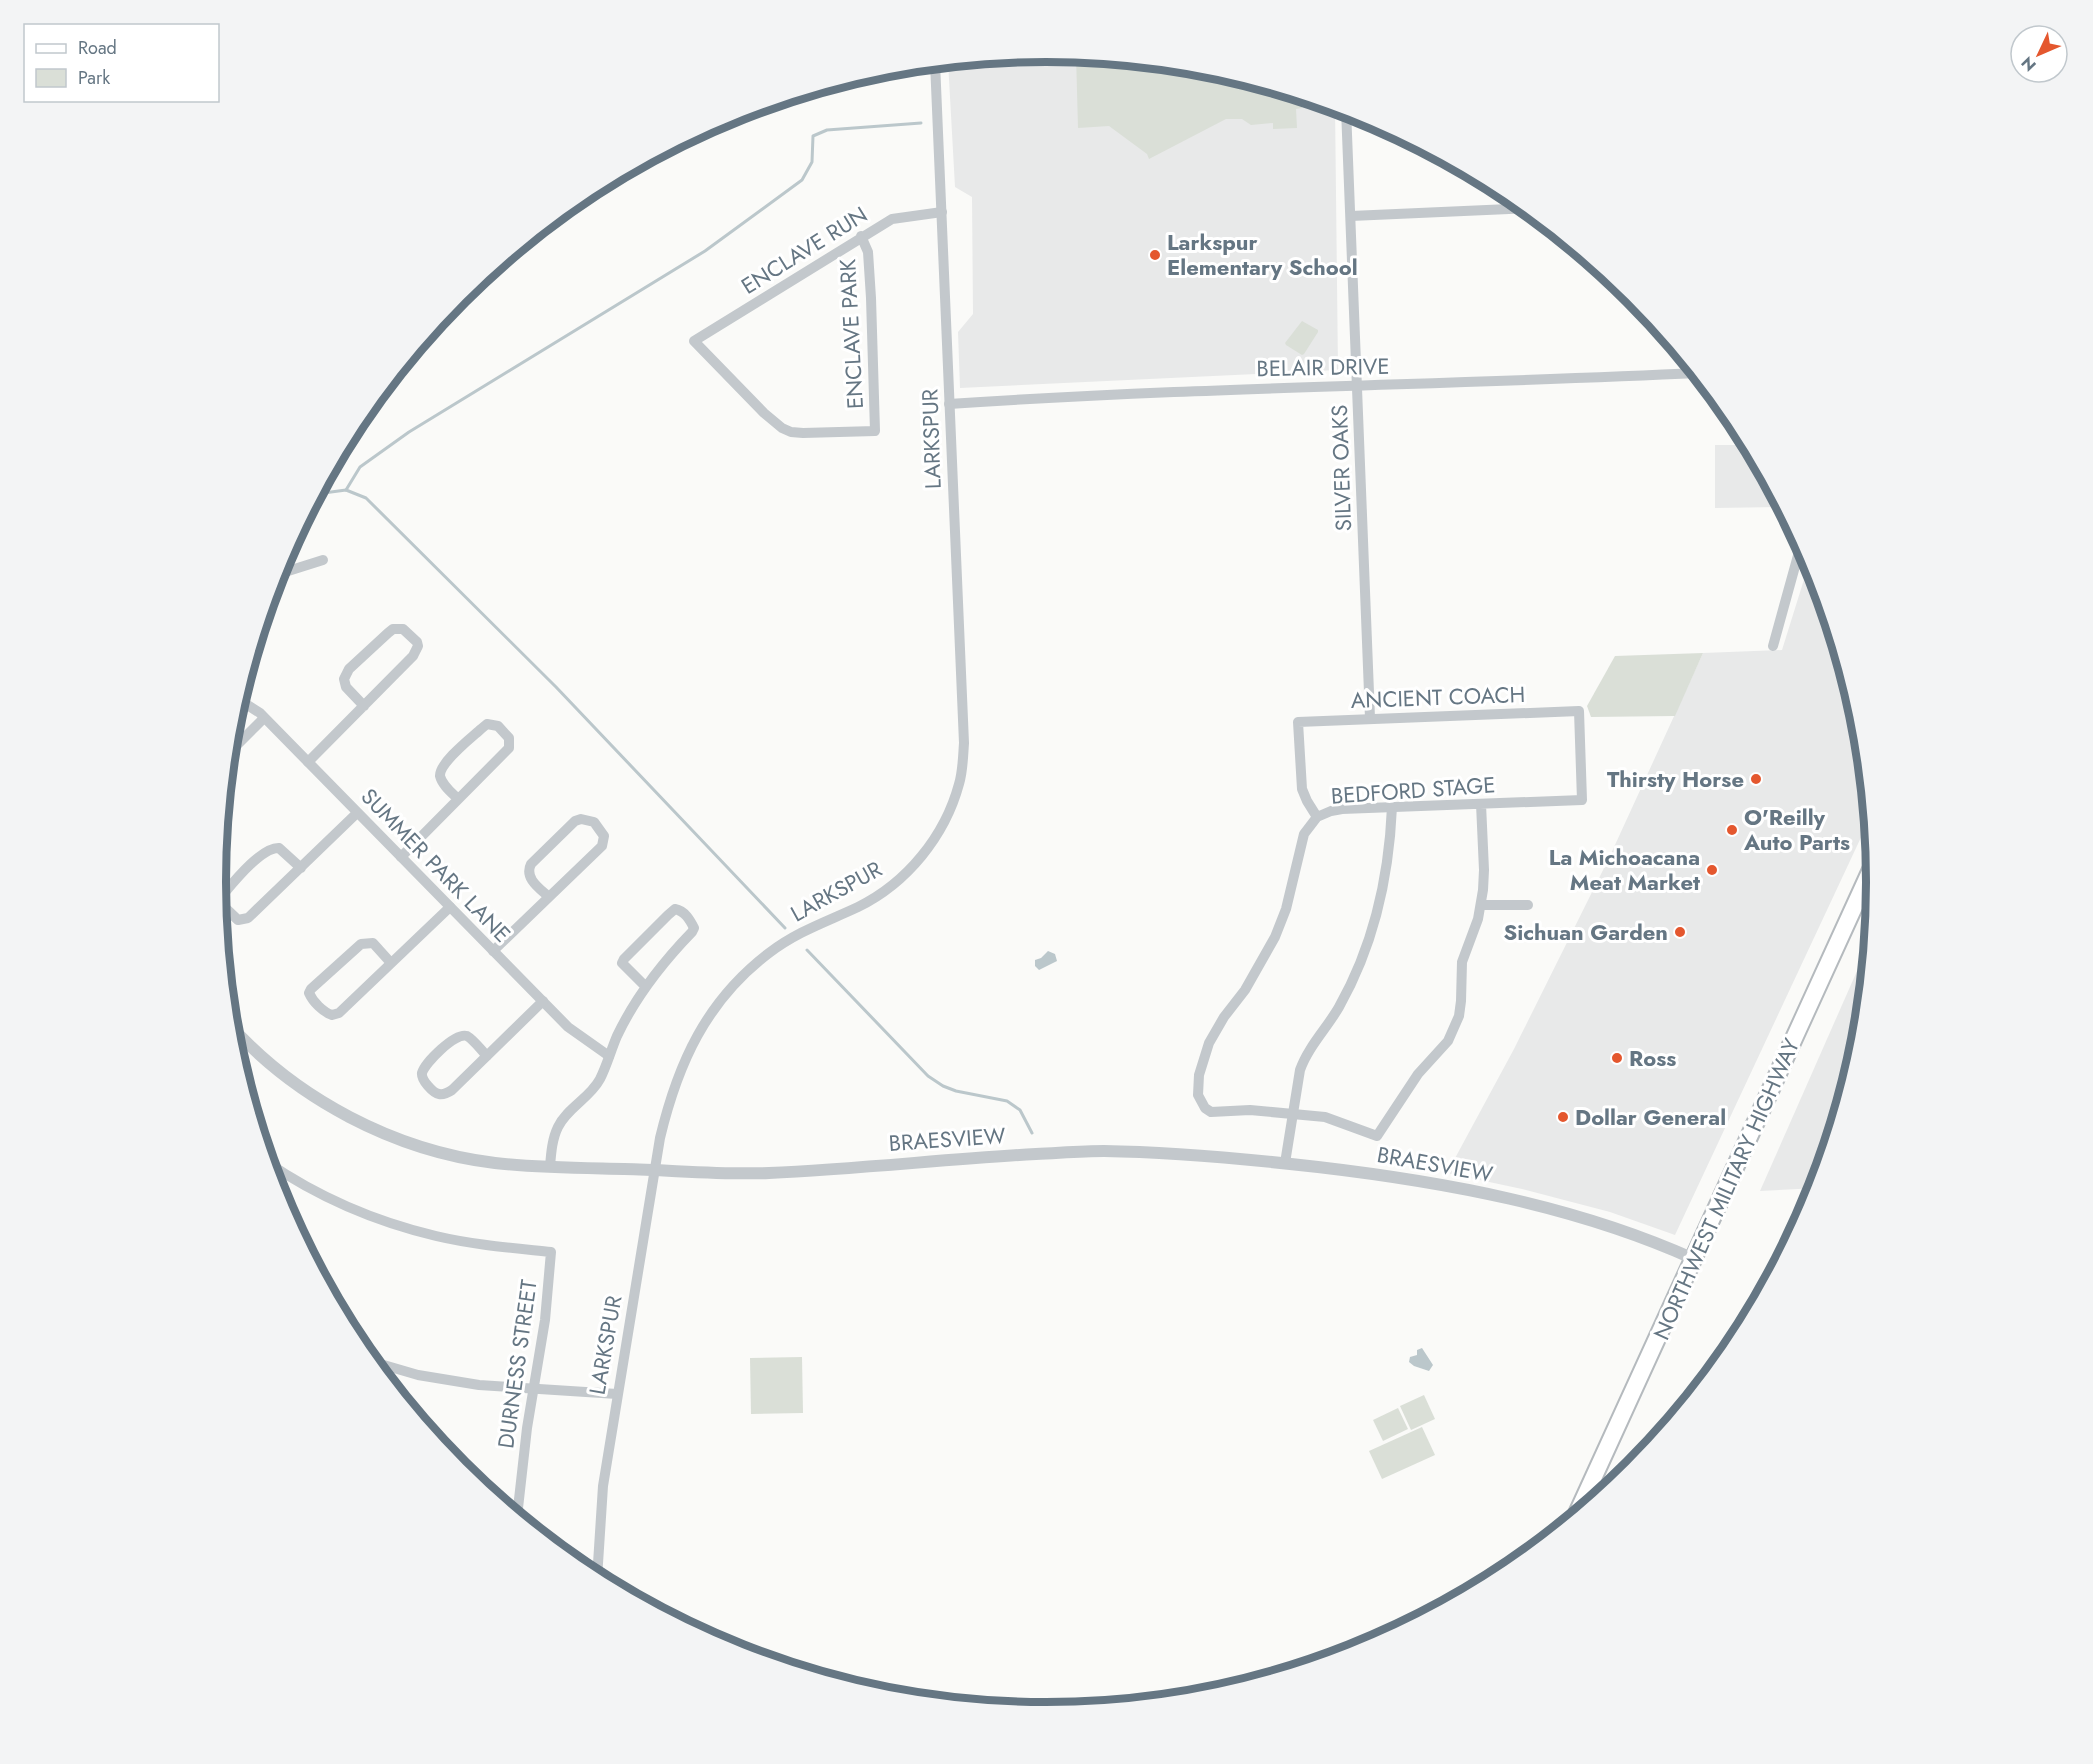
<svg xmlns="http://www.w3.org/2000/svg" width="2093" height="1764" viewBox="0 0 2093 1764" font-family="Jost,sans-serif">
<style>
.built{fill:#e8e9e9}
.green{fill:#dadfd7}
.water{fill:#bbc7cb}
.lines{fill:none;stroke-linecap:round;stroke-linejoin:round}
.stream{stroke:#bbc7cb;stroke-width:3}
.primary-casing{stroke:#b5babe;stroke-width:20}
.minor{stroke:#c3c8cc;stroke-width:10}
.tertiary{stroke:#c3c8cc;stroke-width:12}
.primary{stroke:#fff;stroke-width:16}
.poi-dot{fill:#e4572e;stroke:#fff;stroke-width:2}
.labels{text-anchor:middle;stroke-width:6;stroke-linejoin:round;paint-order:stroke}
.poi-label{font-size:22px;font-weight:bold;fill:#657683;stroke:#fff;text-anchor:start}
.street-label{font-size:22px;fill:#657683;stroke:#fff}
.rim{fill:none;stroke:#657683;stroke-width:8}
</style>
<rect width="100%" height="100%" fill="#fafaf8"/>
<g class="built">
<path d="M1047 51 1209 67 1335 105 1338 370 960 388 958 332 973 314 972 197 955 187 948 61Z"/>
<path d="M1715 445H1750L1784 507 1715 508Z"/>
<path d="M1811 557 1814 564 1862 720 1871 816 1675 1235 1610 1212 1522 1189 1447 1173 1514 1049 1609 858 1703 653 1782 650Z"/>
<path d="M1872 937 1861 1044 1818 1188 1760 1191Z"/>
</g>
<g class="green">
<path d="M1076 54 1209 67 1302 95V108L1296 109 1297 128 1273 129V123L1251 125 1242 119H1226L1149 159 1147 154 1109 126 1078 128Z"/>
<path d="M1302 321 1318 330V332L1304 354 1302 355 1286 345 1285 343Z"/>
<path d="M1703 653 1675 716 1591 717 1587 706 1615 656Z"/>
<path d="M802 1357 803 1413 751 1414 750 1358Z"/>
<path d="M1424 1395 1435 1419 1411 1430 1400 1406Z"/>
<path d="M1398 1408 1408 1429 1383 1441 1373 1420Z"/>
<path d="M1422 1427 1435 1455 1382 1479 1369 1451Z"/>
</g>
<g class="water">
<path d="M1048 951 1055 954 1057 961 1039 970 1035 966V960L1041 958Z"/>
<path d="M1422 1348 1433 1365 1429 1371 1414 1366 1409 1362 1410 1357 1417 1355V1350Z"/>
</g>
<g class="lines">
<g class="stream">
<path d="M346 490 360 467 409 432 705 251 802 180 812 162 813 136 827 130 921 123"/>
<path d="M316 494 346 490 366 498 556 687 785 928"/>
<path d="M807 950 928 1076 943 1086 956 1091 1007 1101 1020 1110 1032 1133"/>
</g>
<defs>
<path id="primary" d="M1575 1518 1875 861"/>
</defs>
<use href="#primary" class="primary-casing"/>
<g class="minor">
<path d="M1346 109 1370 718"/>
<path d="M1351 216 1529 208"/>
<path d="M861 236 868 252 871 298 875 431 803 433 791 432 782 428 764 413 694 341 892 219 942 212"/>
<path d="M949 404C1199 387 1448 385 1698 373"/>
<path d="M275 577 285 572 323 560"/>
<path d="M1773 646 1802 541"/>
<path d="M238 699 260 713 568 1027 609 1056"/>
<path d="M228 754 264 718"/>
<path d="M308 762 413 656 418 646 417 642 403 629H393L388 633 349 669 344 679 346 687 364 706"/>
<path d="M1317 817 1307 801 1302 789 1298 722 1579 711 1582 800 1342 809 1331 811 1317 817 1304 834 1286 909 1275 937 1245 990 1224 1017 1209 1043 1199 1075 1198 1095 1205 1108 1211 1112 1250 1110 1325 1117 1377 1136 1418 1074 1448 1041 1459 1016 1461 1001 1462 962 1478 919 1483 890 1484 870 1481 804"/>
<path d="M401 857 509 748V738L498 726 487 724 481 729C471 738 439 763 440 776 442 785 452 793 458 799"/>
<path d="M301 868 279 848C261 847 232 884 220 898L219 902 238 920 248 918 357 813"/>
<path d="M1481 905H1528"/>
<path d="M493 951 602 846 604 836 594 822 581 819 575 821 531 864C524 878 539 888 549 897"/>
<path d="M391 963 373 943 361 944 311 989 309 993C313 1002 323 1012 332 1015L339 1013 450 907"/>
<path d="M487 1056C481 1050 474 1040 467 1036 455 1032 425 1063 422 1073 421 1080 433 1093 439 1094 444 1095 449 1092 452 1090L543 1001"/>
<path d="M267 1162C318 1197 377 1222 436 1236 474 1245 513 1248 551 1252L545 1320 527 1428 517 1517"/>
<path d="M1285 1163 1300 1070C1308 1047 1327 1028 1339 1007 1374 945 1389 878 1392 807"/>
<path d="M550 1167C551 1154 552 1139 558 1127 567 1108 590 1098 600 1079 607 1065 611 1050 617 1036 636 996 661 964 692 932L694 928C690 920 685 911 675 909L668 915 624 959 622 963 645 986"/>
<path d="M370 1361 418 1375 479 1385 617 1394"/>
<path d="M597 1579 603 1486 660 1138C678 1063 706 1001 769 953 798 931 826 922 858 907 907 883 945 836 959 784 963 771 963 756 964 743L935 62"/>
</g>
<path class="tertiary" d="M229 1024C296 1099 395 1151 495 1163 537 1168 581 1168 624 1169 672 1170 721 1175 769 1173 858 1169 947 1159 1036 1154 1059 1153 1082 1151 1104 1151 1176 1152 1247 1159 1318 1167 1446 1182 1576 1206 1694 1259"/>
<use href="#primary" class="primary"/>
</g>
<g class="poi-dot">
<circle cx="1155" cy="255" r="6"/>
<circle cx="1756" cy="779" r="6"/>
<circle cx="1732" cy="830" r="6"/>
<circle cx="1712" cy="870" r="6"/>
<circle cx="1680" cy="932" r="6"/>
<circle cx="1617" cy="1058" r="6"/>
<circle cx="1563" cy="1117" r="6"/>
</g>
<g class="labels">
<g class="poi-label">
<text x="1167" y="250">Larkspur<tspan x="1167" dy="25">Elementary School</tspan></text>
<text x="1744" y="787" text-anchor="end">Thirsty Horse</text>
<text x="1744" y="825">O'Reilly<tspan x="1744" dy="25">Auto Parts</tspan></text>
<text x="1700" y="865" text-anchor="end">La Michoacana<tspan x="1700" dy="25">Meat Market</tspan></text>
<text x="1668" y="940" text-anchor="end">Sichuan Garden</text>
<text x="1629" y="1066">Ross</text>
<text x="1575" y="1125">Dollar General</text>
</g>
<g class="street-label">
<text transform="translate(804 250) rotate(-32)" y="8">ENCLAVE RUN</text>
<text transform="translate(851 334) rotate(-93)" y="8">ENCLAVE PARK</text>
<text transform="translate(1323 367) rotate(-1)" y="8">BELAIR DRIVE</text>
<text transform="translate(931 439) rotate(-92)" y="8">LARKSPUR</text>
<text transform="translate(1341 468) rotate(-92)" y="8">SILVER OAKS</text>
<text transform="translate(1438 697) rotate(-2)" y="8">ANCIENT COACH</text>
<text transform="translate(1413 790) rotate(-4)" y="8">BEDFORD STAGE</text>
<text transform="translate(436 865) rotate(46)" y="8">SUMMER PARK LANE</text>
<text transform="translate(836 891) rotate(-29)" y="8">LARKSPUR</text>
<text transform="translate(947 1139) rotate(-4)" y="8">BRAESVIEW</text>
<text transform="translate(1435 1164) rotate(10)" y="8">BRAESVIEW</text>
<text transform="translate(1726 1189) rotate(-66)" y="8">NORTHWEST MILITARY HIGHWAY</text>
<text transform="translate(605 1345) rotate(-80)" y="8">LARKSPUR</text>
<text transform="translate(517 1364) rotate(-82)" y="8">DURNESS STREET</text>
</g>
</g>
<path d="M0 0H2093V1764H0ZM226 882a820 820 0 1 1 1640 0a820 820 0 1 1-1640 0Z" fill="#f3f4f5" fill-rule="evenodd"/>
<path class="rim" d="M226 882a820 820 0 1 1 1640 0a820 820 0 1 1-1640 0Z"/>
<rect x="24" y="24" width="195" height="78" fill="#ffffff" stroke="#c1c8cd" stroke-width="1.5"/>
<rect x="36" y="44" width="30" height="9" fill="#ffffff" stroke="#c1c8cd" stroke-width="1.5"/>
<text x="78" y="54" font-size="18" fill="#657683">Road</text>
<rect x="36" y="69" width="30" height="18" fill="#dadfd7" stroke="#c1c8cd" stroke-width="1.5"/>
<text x="78" y="84" font-size="18" fill="#657683">Park</text>
<g transform="translate(2039 54) rotate(226)"><circle r="28" fill="#ffffff" stroke="#c1c8cd" stroke-width="1.5"/>
<path d="M0-4.5L10 22L0 15L-10 22Z" fill="#e4572e"/>
<text y="-9" font-size="16" font-weight="bold" text-anchor="middle" fill="#657683">N</text>
</g>
</svg>
